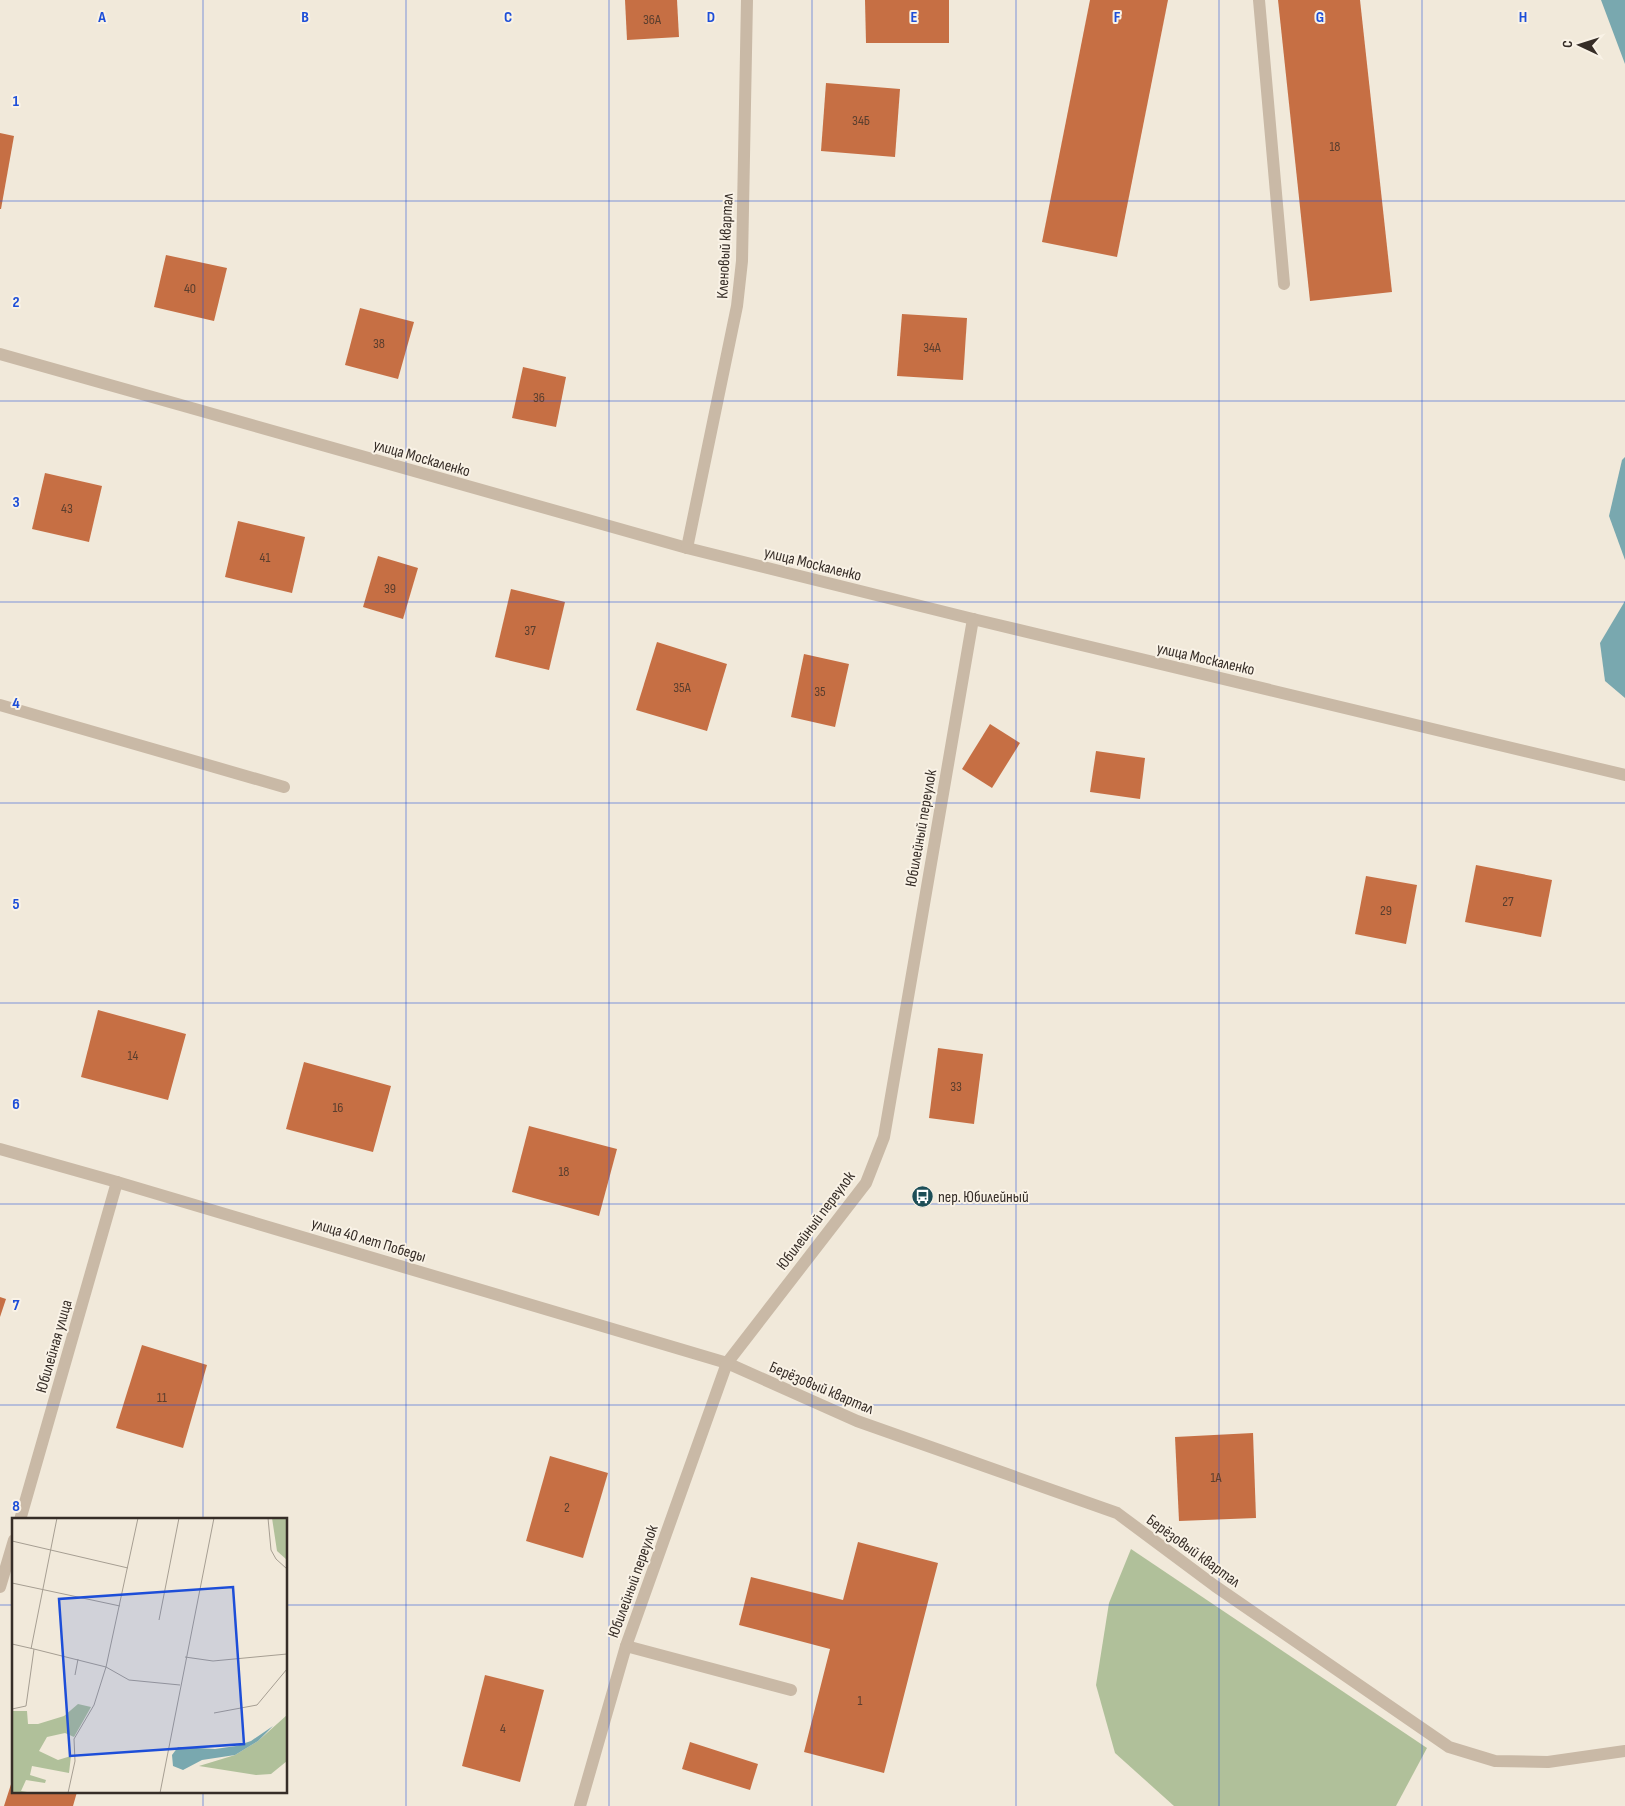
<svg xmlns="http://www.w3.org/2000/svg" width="1625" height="1806" viewBox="0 0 1625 1806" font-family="'Sofia Sans Condensed',sans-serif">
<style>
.green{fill:#b0c09a}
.water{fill:#79a8af}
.building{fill:#c66f44}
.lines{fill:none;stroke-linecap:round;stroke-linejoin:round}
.lane{stroke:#c9b9a6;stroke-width:12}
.street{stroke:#c9b9a6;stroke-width:12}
.grid{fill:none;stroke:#1d4ed8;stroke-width:1;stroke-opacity:0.55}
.labels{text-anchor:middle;stroke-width:4;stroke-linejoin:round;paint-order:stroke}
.number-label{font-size:14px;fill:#5a3e2e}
.street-label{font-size:16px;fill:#362d27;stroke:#f9f2e6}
.poi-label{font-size:16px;fill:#362d27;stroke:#f9f2e6;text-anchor:start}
.inset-road{fill:none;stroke:#a69e92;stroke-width:1}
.view{fill:#1d4ed8;fill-opacity:0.15;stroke:#1d4ed8;stroke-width:2.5}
.inset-edge{fill:none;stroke:#362d27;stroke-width:2.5}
.grid-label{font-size:16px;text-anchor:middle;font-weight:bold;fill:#1d4ed8;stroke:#f9f2e6;stroke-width:4;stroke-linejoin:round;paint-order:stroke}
</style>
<rect width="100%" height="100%" fill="#f1e9da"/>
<path class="green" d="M1131 1549 1427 1748 1396 1806H1174L1115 1753 1096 1685 1109 1603Z"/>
<g class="water">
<path d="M1601 0H1625V64Z"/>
<path d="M1625 457V560L1609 516 1622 460Z"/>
<path d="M1625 601V698L1605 681 1600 643Z"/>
</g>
<g class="building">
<path d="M625 0H677L679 37 627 40Z"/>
<path d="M865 0H949V43H866Z"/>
<path d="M1090 0H1168L1117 257 1042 242Z"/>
<path d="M1278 0H1360L1392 292 1310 301Z"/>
<path d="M826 83 900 89 895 157 821 151Z"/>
<path d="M0 133 14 136 1 209H0Z"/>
<path d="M166 255 227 268 214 321 154 307Z"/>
<path d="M360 308 414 322 398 379 345 365Z"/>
<path d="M902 314 967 318 963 380 897 376Z"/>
<path d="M523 367 566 377 556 427 512 418Z"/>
<path d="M45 473 102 486 89 542 32 529Z"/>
<path d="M238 521 305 537 292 593 225 577Z"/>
<path d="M378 556 418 568 403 619 363 607Z"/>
<path d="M511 589 565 602 549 670 495 657Z"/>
<path d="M657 642 727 664 707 731 636 710Z"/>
<path d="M804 654 849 664 835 727 791 717Z"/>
<path d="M990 724 1020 743 992 788 962 769Z"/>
<path d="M1096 751 1145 758 1140 799 1090 792Z"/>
<path d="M1476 865 1552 880 1541 937 1465 922Z"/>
<path d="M1366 876 1417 885 1406 944 1355 934Z"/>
<path d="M98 1010 186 1034 168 1100 81 1077Z"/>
<path d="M938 1048 983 1054 974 1124 929 1118Z"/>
<path d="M304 1062 391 1086 373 1152 286 1129Z"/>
<path d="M529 1126 617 1149 599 1216 512 1192Z"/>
<path d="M0 1297 6 1299 0 1317Z"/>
<path d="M142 1345 207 1365 183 1448 116 1428Z"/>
<path d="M1253 1433 1256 1518 1179 1521 1175 1437Z"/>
<path d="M550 1456 608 1473 583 1558 526 1541Z"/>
<path d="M858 1542 938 1563 884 1773 804 1752 830 1649 739 1625 751 1577 843 1600Z"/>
<path d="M485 1675 544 1690 520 1782 462 1766Z"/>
<path d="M690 1742 758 1764 750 1790 682 1769Z"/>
<path d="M14 1775V1792H77L73 1806H4Z"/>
</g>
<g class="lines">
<g class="lane">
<path d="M1259 0 1284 284"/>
<path d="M0 705 284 787"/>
<path d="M727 1363 857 1421 1117 1513 1215 1586 1449 1747 1495 1761 1548 1762 1625 1751"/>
<path d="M626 1646 791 1690"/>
</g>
<g class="street">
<path d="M0 354 687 548 973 619 1625 775"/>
<path d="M687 548 737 306 742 261 747 0"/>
<path d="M0 1149 117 1182 727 1363"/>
<path d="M20 1520 117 1182"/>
<path d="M0 1587 14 1540"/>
<path d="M580 1806 626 1646 727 1363 866 1183 884 1137 973 619"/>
</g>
</g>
<path class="grid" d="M203 0V1520M406 0V1806M609 0V1806M812 0V1806M1016 0V1806M1219 0V1806M1422 0V1806M0 201H1625M0 401H1625M0 602H1625M0 803H1625M0 1003H1625M0 1204H1625M0 1405H1625M0 1605H14M286 1605H1625M203 1792V1806"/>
<defs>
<symbol id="bus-disc" viewBox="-11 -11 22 22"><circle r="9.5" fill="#1d4e57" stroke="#f9f2e6"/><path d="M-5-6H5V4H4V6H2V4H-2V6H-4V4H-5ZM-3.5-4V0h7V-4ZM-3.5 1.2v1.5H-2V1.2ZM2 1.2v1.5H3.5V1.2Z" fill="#fff"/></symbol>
</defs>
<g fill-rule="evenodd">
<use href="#bus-disc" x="910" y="1184" width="25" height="25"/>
</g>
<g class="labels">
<g class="number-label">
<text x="652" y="24">36А</text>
<text x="861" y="125">34Б</text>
<text x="1335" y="151">18</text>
<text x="190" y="293">40</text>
<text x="379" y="348">38</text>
<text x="932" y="352">34А</text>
<text x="539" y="402">36</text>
<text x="67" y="513">43</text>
<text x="265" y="562">41</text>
<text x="390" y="593">39</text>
<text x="530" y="635">37</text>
<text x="682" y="692">35А</text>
<text x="820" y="696">35</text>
<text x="1508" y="906">27</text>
<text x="1386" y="915">29</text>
<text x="133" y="1060">14</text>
<text x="956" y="1091">33</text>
<text x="338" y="1112">16</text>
<text x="564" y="1176">18</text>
<text x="162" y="1402">11</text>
<text x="1216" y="1482">1А</text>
<text x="567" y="1512">2</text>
<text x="860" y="1705">1</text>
<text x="503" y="1733">4</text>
</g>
<g class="street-label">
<text transform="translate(724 246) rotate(-87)" y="6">Кленовый квартал</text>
<text transform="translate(422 457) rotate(16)" y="6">улица Москаленко</text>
<text transform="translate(813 563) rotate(14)" y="6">улица Москаленко</text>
<text transform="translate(1206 658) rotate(13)" y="6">улица Москаленко</text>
<text transform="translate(920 828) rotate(-80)" y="6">Юбилейный переулок</text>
<text transform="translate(815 1220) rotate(-53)" y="6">Юбилейный переулок</text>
<text transform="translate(369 1239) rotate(17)" y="6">улица 40 лет Победы</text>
<text transform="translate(53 1346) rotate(-74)" y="6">Юбилейная улица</text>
<text transform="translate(822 1387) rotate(23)" y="6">Берёзовый квартал</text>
<text transform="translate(1194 1550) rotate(36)" y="6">Берёзовый квартал</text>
<text transform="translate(632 1581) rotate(-70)" y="6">Юбилейный переулок</text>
</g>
<g class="poi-label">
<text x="938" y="1202">пер. Юбилейный</text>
</g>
</g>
<g transform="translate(12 1518)">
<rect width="275" height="275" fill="#f1e9da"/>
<path d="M260 0H275V42L265 33ZM66 186 79 189 62 219 53 215 35 219 27 233 46 242 59 238 57 255 20 248 18 257 34 262 33 265 14 262 9 273 21 275H0V193H15L16 206H26L52 198ZM275 197V243L259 256 244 257 187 248 223 237 246 223Z" fill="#b0c09a"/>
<path d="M261 208 246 223 223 237 190 242 171 252 161 248 160 237 166 229 203 231 224 228 239 223Z" fill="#79a8af"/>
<path class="inset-road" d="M256 0 259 32 264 41 275 51M0 23 116 50M0 65 108 88M147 102 167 0M0 126 22 131 14 188 0 191M19 131 45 0M22 131 94 149 117 162 168 167M173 139 201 143 275 136M63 157 66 141M202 195 245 187 275 151M56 275 63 243 62 221 82 187 94 149 126 0M148 275 202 0"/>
<path class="view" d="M221 69 232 226 58 238 47 81Z"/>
<rect width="275" height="275" class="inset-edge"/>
</g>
<g class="grid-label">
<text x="102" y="22">A</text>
<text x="305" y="22">B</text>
<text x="508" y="22">C</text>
<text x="711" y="22">D</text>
<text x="914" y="22">E</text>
<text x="1117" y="22">F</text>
<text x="1320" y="22">G</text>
<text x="1523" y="22">H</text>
<text x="16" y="106">1</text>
<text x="16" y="307">2</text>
<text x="16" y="507">3</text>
<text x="16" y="708">4</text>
<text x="16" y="909">5</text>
<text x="16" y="1109">6</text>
<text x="16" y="1310">7</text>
<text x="16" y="1511">8</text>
</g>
<g transform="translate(1580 45) rotate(274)" stroke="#f9f2e6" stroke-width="4" paint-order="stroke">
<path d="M0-4L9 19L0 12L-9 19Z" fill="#362d27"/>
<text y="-8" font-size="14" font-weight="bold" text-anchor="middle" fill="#362d27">С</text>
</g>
</svg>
